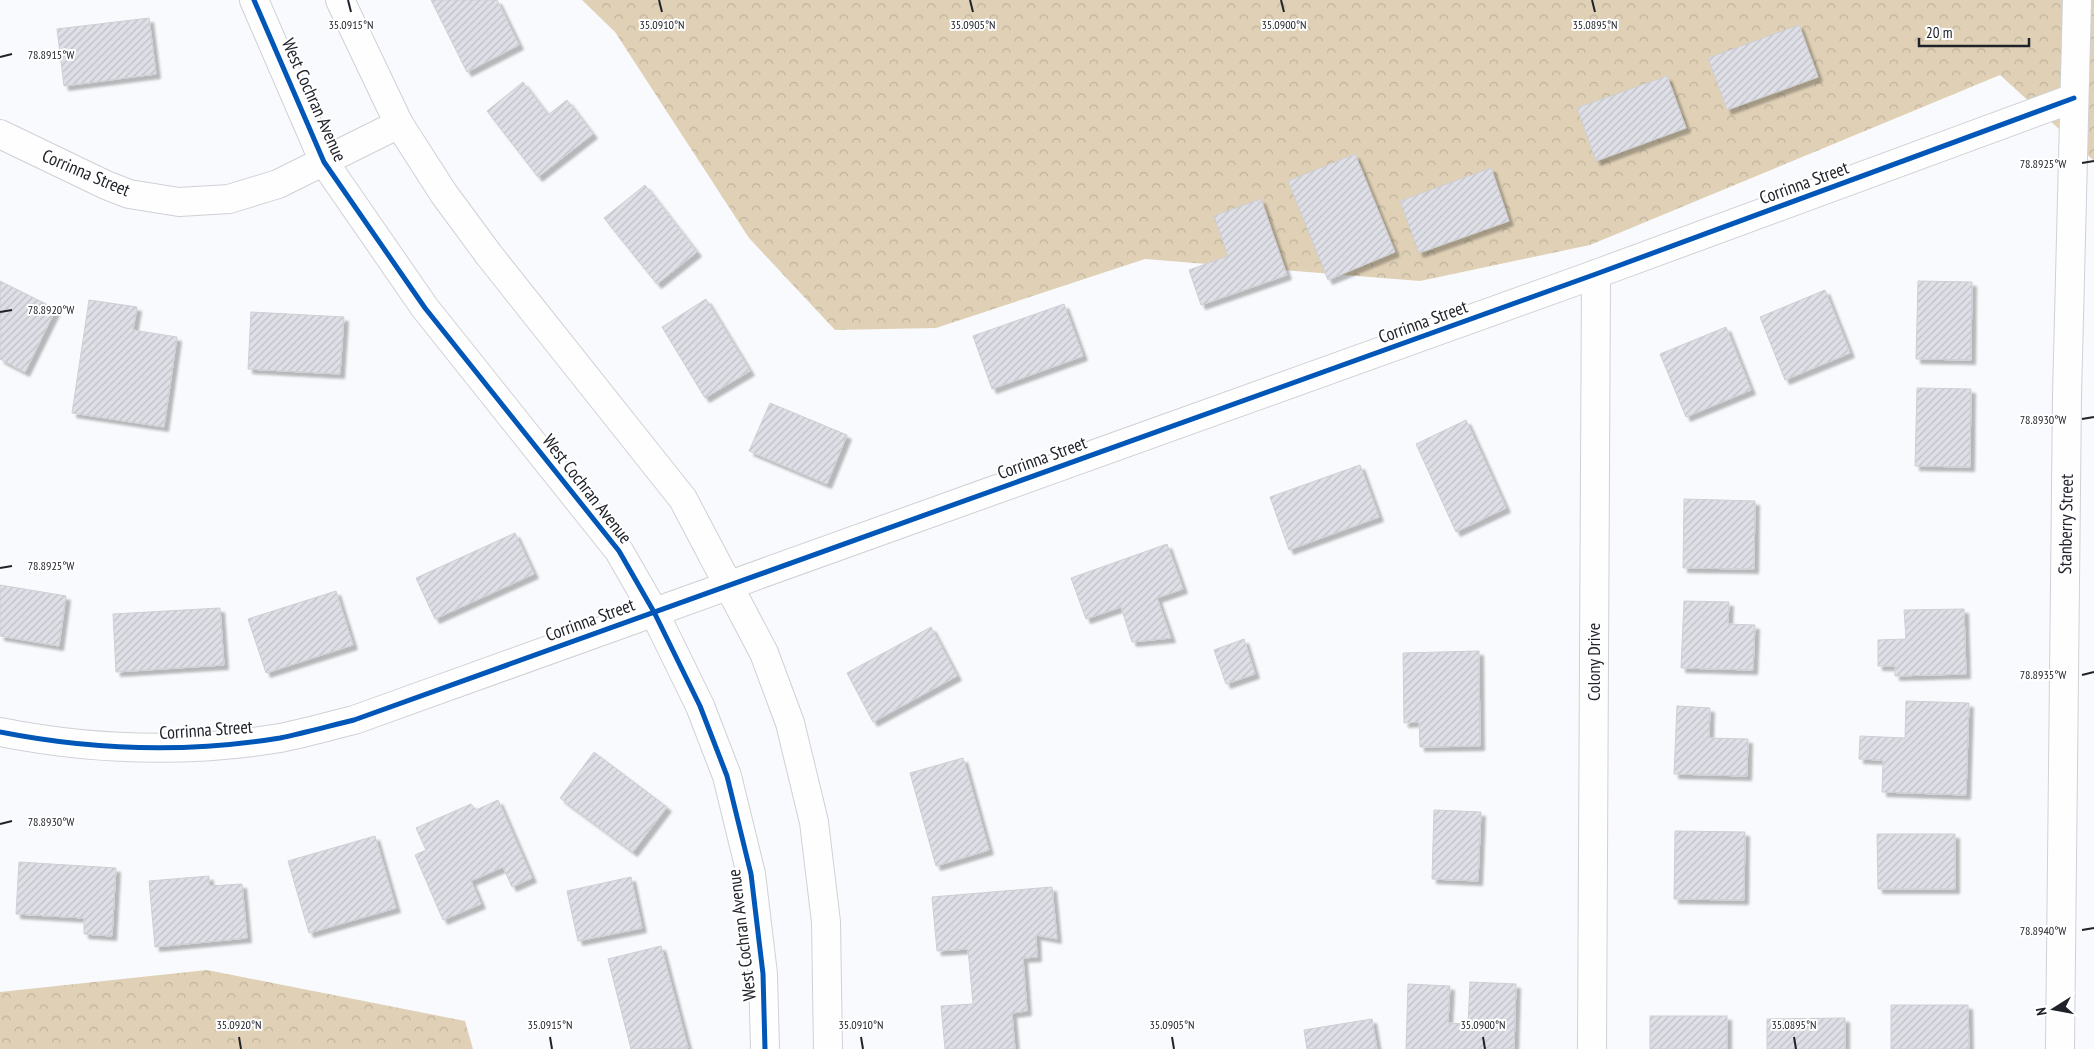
<svg xmlns="http://www.w3.org/2000/svg" width="2094" height="1049" viewBox="0 0 2094 1049" font-family="'PT Sans Narrow',sans-serif">
<style>
.forest{fill:url(#forest-crowns)}
.building{fill:url(#building-hatch);stroke:#cdcfd4;filter:url(#shadow)}
.lines{fill:none;stroke-linecap:round;stroke-linejoin:round}
.street-casing{stroke:#cfd1d6;stroke-width:30}
.secondary-casing{stroke:#cfd1d6;stroke-width:30}
.street{stroke:#fefeff;stroke-width:28}
.secondary{stroke:#fefeff;stroke-width:28}
.cycleway-casing{stroke:#fff;stroke-width:8}
.cycleway{stroke:#0057b8;stroke-width:5}
.ticks{fill:none;stroke:#20222a;stroke-width:2}
.labels{text-anchor:middle;stroke-width:4;stroke-linejoin:round;paint-order:stroke}
.street-label{font-size:18px;fill:#20222a;stroke:#fff}
.ticks-label{font-size:12px;text-anchor:middle;fill:#20222a;stroke:#fff;stroke-width:4;stroke-linejoin:round;paint-order:stroke}
</style>
<defs>
<pattern id="forest-crowns" width="20" height="18" patternUnits="userSpaceOnUse" patternTransform="scale(1.25)"><rect width="20" height="18" fill="#e0d1b6"/><path d="M2 6a3 3 0 1 1 6 0M12 15a3 3 0 1 1 6 0" fill="none" stroke="#c0b39d"/></pattern>
<pattern id="building-hatch" width="6" height="6" patternUnits="userSpaceOnUse" patternTransform="scale(1.25)"><rect width="6" height="6" fill="#dfe0e7"/><path d="M-1 1l2-2M0 6l6-6M5 7l2-2" fill="none" stroke="#bfc0c6"/></pattern>
<filter id="shadow"><feDropShadow dx="4.5" dy="4.5" stdDeviation="1" flood-color="#0004"/></filter>
</defs>
<rect width="100%" height="100%" fill="#f9fafd"/>
<g class="forest">
<path d="M582 0H2094V161L2000 75 1590 245 1420 281 1145 259 936 328 835 330 749 238 615 32Z"/>
<path d="M207 970 465 1021 473 1049H0V992Z"/>
</g>
<g class="building">
<path d="M431 0H497L519 45 467 72Z"/>
<path d="M149 18 156 74 64 86 57 29Z"/>
<path d="M1799 25 1818 77 1727 110 1708 58Z"/>
<path d="M1667 76 1686 128 1596 161 1577 108Z"/>
<path d="M523 82 548 115 567 100 593 134 538 177 487 111Z"/>
<path d="M1355 154 1395 252 1328 280 1288 181Z"/>
<path d="M1491 168 1509 221 1419 253 1400 201Z"/>
<path d="M645 185 697 252 657 284 604 218Z"/>
<path d="M1261 199 1287 275 1201 305 1189 270 1228 256 1214 216Z"/>
<path d="M0 281 56 309 25 372 0 359Z"/>
<path d="M1918 281 1972 282 1971 360 1916 359Z"/>
<path d="M1825 290 1850 353 1785 380 1760 317Z"/>
<path d="M706 299 750 371 705 398 662 327Z"/>
<path d="M89 300 137 307 133 330 177 337 164 427 72 413Z"/>
<path d="M1064 304 1083 356 992 389 973 336Z"/>
<path d="M251 312 344 317 340 374 248 369Z"/>
<path d="M1726 327 1751 390 1686 417 1660 354Z"/>
<path d="M1917 388 1971 389 1970 467 1915 466Z"/>
<path d="M770 403 847 435 827 484 749 451Z"/>
<path d="M1466 420 1506 508 1456 532 1416 444Z"/>
<path d="M1360 465 1379 517 1289 550 1270 497Z"/>
<path d="M1684 499 1755 501 1754 569 1683 568Z"/>
<path d="M515 533 534 574 435 619 416 578Z"/>
<path d="M1167 544 1183 589 1157 598 1171 638 1132 642 1121 607 1086 619 1071 578Z"/>
<path d="M0 585 66 596 59 646 0 636Z"/>
<path d="M336 591 353 645 266 673 248 619Z"/>
<path d="M1684 601 1729 602 1728 624 1755 625 1753 670 1681 668Z"/>
<path d="M220 608 224 665 116 672 113 614Z"/>
<path d="M1964 609 1966 674 1895 676V666H1878V640L1906 639 1904 610Z"/>
<path d="M931 627 957 676 873 722 847 673Z"/>
<path d="M1244 639 1255 674 1226 684 1214 650Z"/>
<path d="M1479 651 1480 746 1420 747 1419 722 1404 723 1403 653Z"/>
<path d="M1906 701 1969 703 1966 795 1882 792 1883 760 1859 759 1860 736 1905 738Z"/>
<path d="M1677 706 1710 708 1709 738 1748 739 1747 776 1674 774Z"/>
<path d="M594 752 667 807 633 852 560 798Z"/>
<path d="M963 758 989 850 936 866 910 773Z"/>
<path d="M498 800 532 878 512 887 503 867 471 881 481 904 443 920 415 855 426 850 416 828 471 804 476 810Z"/>
<path d="M1434 810 1481 812 1478 881 1432 879Z"/>
<path d="M1675 831 1745 832 1744 900 1674 899Z"/>
<path d="M1877 834H1955V889H1878Z"/>
<path d="M375 836 396 908 309 933 288 861Z"/>
<path d="M19 862 116 868 112 936 84 934V918L16 914Z"/>
<path d="M209 876V886L242 884 247 938 155 947 149 881Z"/>
<path d="M631 877 642 928 578 941 567 891Z"/>
<path d="M1052 887 1057 939 1036 935 1037 957 1023 958 1027 1011 1012 1013 1015 1049H945L941 1006 973 1004 968 949 937 951 932 897Z"/>
<path d="M661 946 688 1048 631 1049 608 959Z"/>
<path d="M1470 982 1516 984 1514 1049H1406L1408 984 1450 986 1448 1023 1468 1024Z"/>
<path d="M1891 1005H1968L1969 1049H1891Z"/>
<rect x="1650" y="1016" width="77" height="33"/>
<path d="M1845 1018V1049H1767V1019Z"/>
<path d="M1372 1019 1377 1049H1307L1304 1030Z"/>
</g>
<g class="lines">
<defs>
<g id="street">
<path d="M0 134 106 185 129 194 179 202 229 199 278 184 399 124"/>
<path d="M0 732C91 750 188 753 280 738 305 733 329 726 354 720L1596 274 2074 98"/>
<path d="M1592 1049 1596 274"/>
<path d="M2060 1049 2067 396 2077 0"/>
</g>
<g id="secondary">
<path d="M254 0 324 162 425 308 619 551 654 612 700 706 727 776 751 874 763 974 765 1049"/>
<path d="M340 0 399 124 444 194 489 255 683 499 764 653 790 723 814 822 826 922 828 1049"/>
</g>
</defs>
<use href="#street" class="street-casing"/>
<use href="#secondary" class="secondary-casing"/>
<use href="#street" class="street"/>
<use href="#secondary" class="secondary"/>
<defs>
<g id="cycleway">
<path d="M254 0 324 162 425 308 619 551 654 612 700 706 727 776 751 874 763 974 765 1049"/>
<path d="M0 732C91 750 188 753 280 738 305 733 329 726 354 720L1596 274 2074 98"/>
</g>
</defs>
<use href="#cycleway" class="cycleway-casing"/>
<use href="#cycleway" class="cycleway"/>
</g>
<path class="ticks" d="M348 0 351 12M659 0 662 12M970 0 973 12M1281 0 1284 12M1592 0 1595 12M0 57 12 54M2082 163 2094 161M0 312 12 310M2082 419 2094 417M0 568 12 566M2082 675 2094 672M0 824 12 821M2082 930 2094 928M239 1037 241 1049M550 1037 552 1049M861 1037 863 1049M1172 1037 1174 1049M1483 1037 1485 1049M1794 1037 1796 1049"/>
<g class="labels">
<g class="street-label">
<text transform="translate(314 100) rotate(66)" y="6">West Cochran Avenue</text>
<text transform="translate(86 173) rotate(23)" y="6">Corrinna Street</text>
<text transform="translate(1804 183) rotate(-20)" y="6">Corrinna Street</text>
<text transform="translate(1423 322) rotate(-20)" y="6">Corrinna Street</text>
<text transform="translate(1042 458) rotate(-20)" y="6">Corrinna Street</text>
<text transform="translate(587 489) rotate(52)" y="6">West Cochran Avenue</text>
<text transform="translate(2066 524) rotate(-89)" y="6">Stanberry Street</text>
<text transform="translate(590 620) rotate(-20)" y="6">Corrinna Street</text>
<text transform="translate(1594 662) rotate(-90)" y="6">Colony Drive</text>
<text transform="translate(206 730) rotate(-4)" y="6">Corrinna Street</text>
<text transform="translate(742 935) rotate(-97)" y="6">West Cochran Avenue</text>
</g>
</g>
<g class="ticks-label">
<text x="351" y="29">35.0915°N</text>
<text x="662" y="29">35.0910°N</text>
<text x="973" y="29">35.0905°N</text>
<text x="1284" y="29">35.0900°N</text>
<text x="1595" y="29">35.0895°N</text>
<text x="51" y="59">78.8915°W</text>
<text x="2043" y="168">78.8925°W</text>
<text x="51" y="314">78.8920°W</text>
<text x="2043" y="424">78.8930°W</text>
<text x="51" y="570">78.8925°W</text>
<text x="2043" y="679">78.8935°W</text>
<text x="51" y="826">78.8930°W</text>
<text x="2043" y="935">78.8940°W</text>
<text x="239" y="1029">35.0920°N</text>
<text x="550" y="1029">35.0915°N</text>
<text x="861" y="1029">35.0910°N</text>
<text x="1172" y="1029">35.0905°N</text>
<text x="1483" y="1029">35.0900°N</text>
<text x="1794" y="1029">35.0895°N</text>
</g>
<g transform="translate(2054 1009) rotate(259)" stroke="#ffffff" stroke-width="4" paint-order="stroke">
<path d="M0-4L9 19L0 12L-9 19Z" fill="#20222a"/>
<text y="-8" font-size="14" font-weight="bold" text-anchor="middle" fill="#20222a">N</text>
</g>
<path d="M1919 38v8h110v-8" fill="none" stroke="#20222a" stroke-width="2.5"/>
<text x="1926" y="38" font-size="15" fill="#20222a" stroke="#ffffff" stroke-width="4" paint-order="stroke">20 m</text>
</svg>
